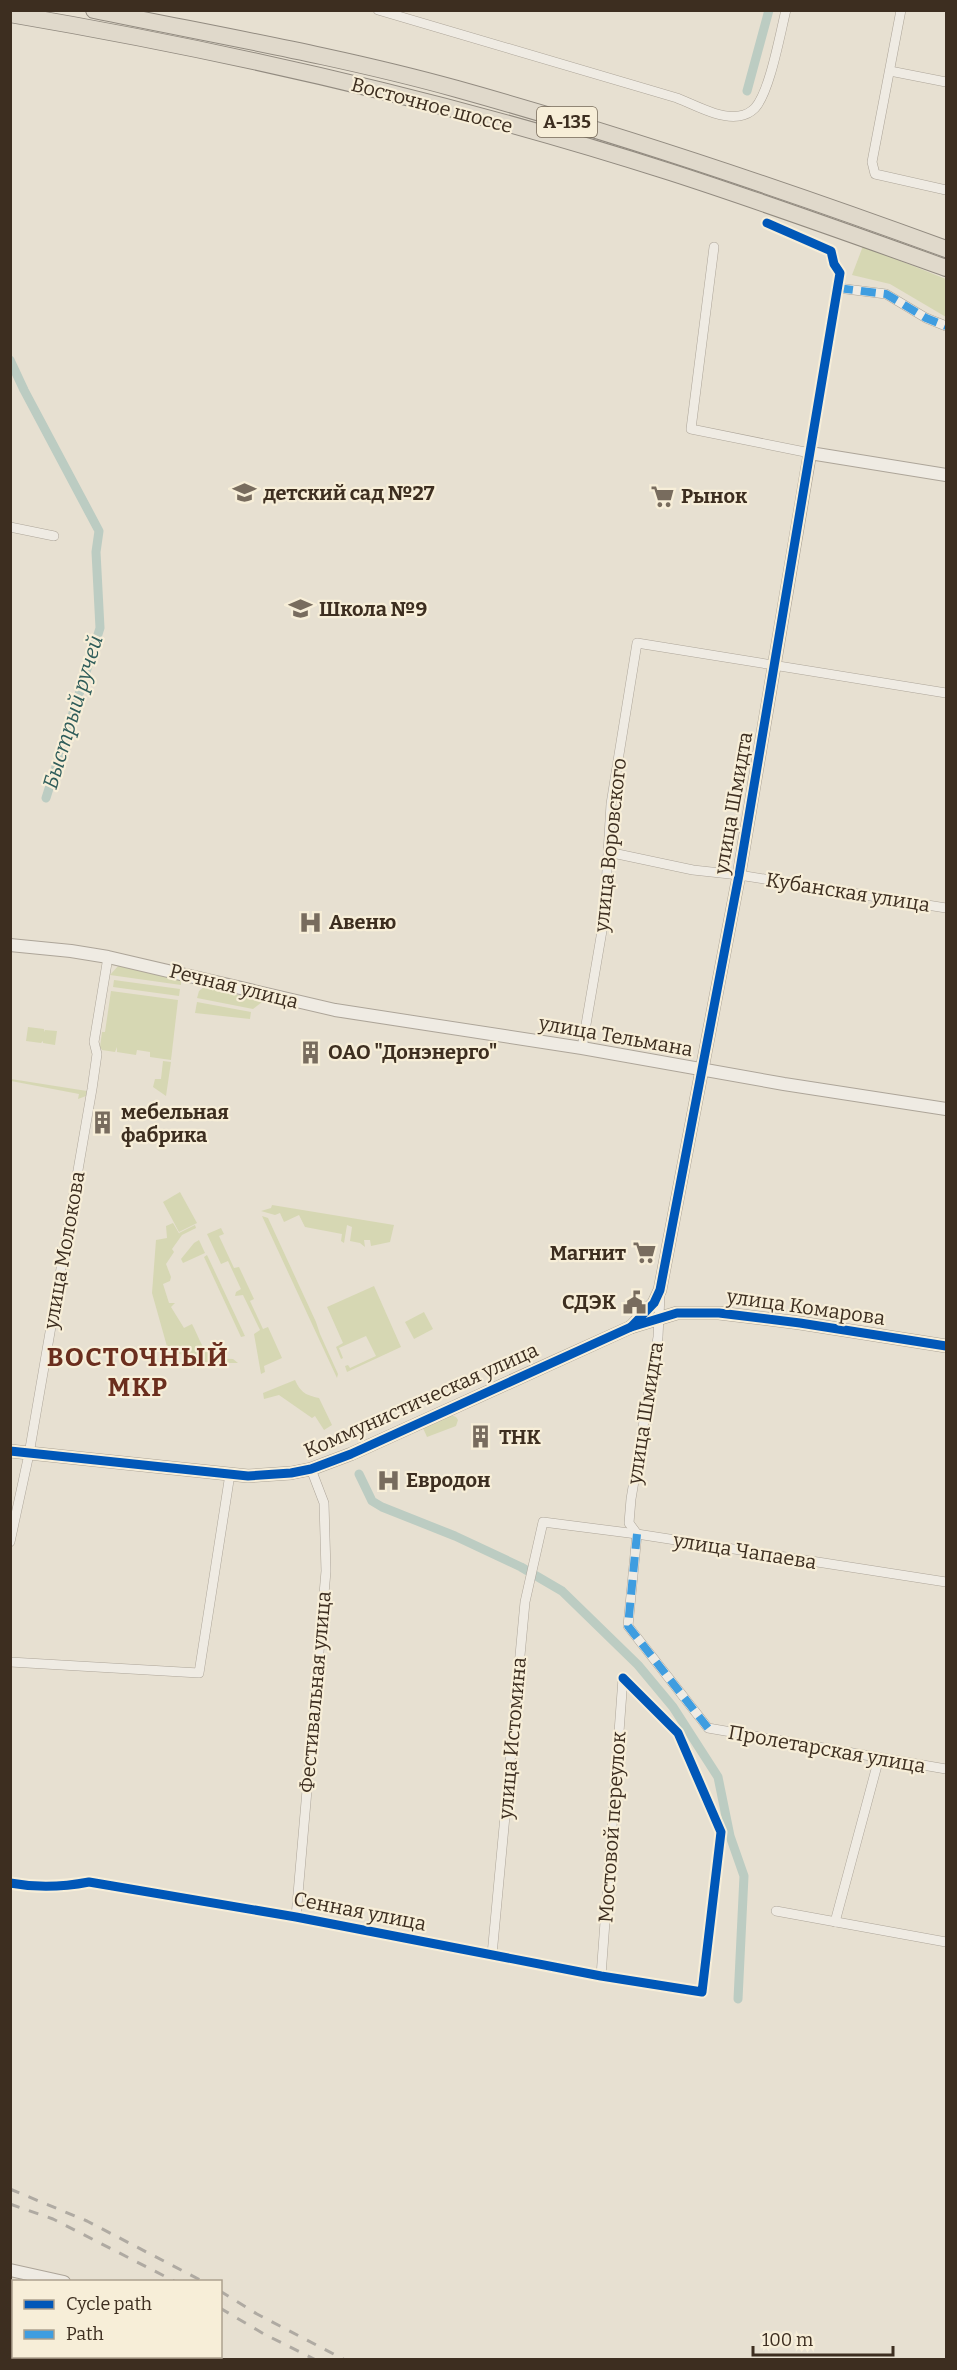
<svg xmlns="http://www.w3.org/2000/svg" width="957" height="2370" viewBox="0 0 957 2370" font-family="Bitter,serif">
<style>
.green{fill:#d6d7b3}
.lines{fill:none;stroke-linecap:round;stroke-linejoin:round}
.canal{stroke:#bcccc2;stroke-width:9}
.minor-casing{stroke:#ada599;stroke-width:10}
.tertiary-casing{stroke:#ada599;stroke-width:14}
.trunk-casing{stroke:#928b80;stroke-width:18}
.minor{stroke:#efebe3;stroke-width:9}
.tertiary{stroke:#efebe3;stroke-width:12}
.trunk{stroke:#e0d9cb;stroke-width:16}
.rail{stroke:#afaaa2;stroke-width:3;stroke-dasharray:10 10;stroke-linecap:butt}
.quiet{stroke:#3f9de0;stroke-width:8;stroke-dasharray:15 8;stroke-linecap:butt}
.cycleway-casing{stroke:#f7eed8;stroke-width:13}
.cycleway{stroke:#0057b8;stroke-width:9}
.labels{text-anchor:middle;stroke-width:4.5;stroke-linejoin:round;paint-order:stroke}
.shield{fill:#f7eed8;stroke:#756857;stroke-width:1.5}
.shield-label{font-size:18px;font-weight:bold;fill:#3d2e20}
.street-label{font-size:20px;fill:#3d2e20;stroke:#f7eed8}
.poi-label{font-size:20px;font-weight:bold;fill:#3d2e20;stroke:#f7eed8;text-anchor:start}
.water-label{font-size:21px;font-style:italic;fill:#2f5d5a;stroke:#f7eed8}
.district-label{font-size:26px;font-weight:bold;letter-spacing:1.5px;fill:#6b2e1e;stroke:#f7eed8}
</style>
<rect width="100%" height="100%" fill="#e7e0d1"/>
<g class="green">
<path d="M863 246 946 279V317L890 284 852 275Z"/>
<path d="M119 965 181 979V985L110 975Z"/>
<path d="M114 980 180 989 179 996 113 987Z"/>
<path d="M205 986 262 1002 253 1009 197 998 199 991Z"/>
<path d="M111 991 178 1000 171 1060 150 1057V1052L137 1050 136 1055 117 1052V1047L115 1052 102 1050 100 1047 102 1032H105Z"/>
<path d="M197 1002 251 1012 250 1019 195 1013Z"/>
<path d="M28 1027 44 1029V1032L45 1030 57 1031 55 1045 43 1043V1041L41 1043 26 1041Z"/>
<path d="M163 1061 171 1062 166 1096 153 1087 155 1079H161Z"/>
<path d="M11 1079 87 1091 86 1096 78 1099 79 1094 11 1081Z"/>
<path d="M180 1192 197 1223 179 1232 163 1202Z"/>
<path d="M272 1205 394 1225 390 1242 371 1246 370 1240H364L365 1247 360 1243 350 1241 352 1227 347 1225 344 1243 341 1241 342 1234 305 1227 299 1215 284 1222 280 1213 275 1215 261 1211 271 1208Z"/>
<path d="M262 1216 268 1218 316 1322 320 1334 338 1374 337 1378Z"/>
<path d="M173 1223 180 1235 179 1233 195 1225 196 1228 182 1235 172 1249 174 1252 166 1264 171 1277 170 1281 163 1284 169 1303H175L171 1307 184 1328 192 1324C205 1349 202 1358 233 1359L238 1363H207L168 1350 152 1293 156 1240 167 1238 166 1226Z"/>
<path d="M221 1228 224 1234 219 1236 234 1268 239 1267 254 1299 250 1301 263 1329 268 1327 282 1358 264 1366 265 1372 261 1374 254 1334 260 1330 243 1295 235 1296 236 1292 241 1289 228 1261 221 1264 207 1234Z"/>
<path d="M199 1240 205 1253 183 1263 181 1259 194 1243Z"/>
<path d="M207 1255 245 1336 241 1337 204 1257Z"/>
<path d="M374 1286 401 1347 347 1372 345 1366 348 1365 350 1368 376 1356 366 1336 339 1348 343 1358 341 1359 336 1347 343 1343 327 1307Z"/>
<path d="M424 1312 433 1329 414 1339 405 1322Z"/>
<path d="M295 1380C301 1393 306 1395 319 1398L332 1425 324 1430 315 1416 312 1418 279 1395 264 1399 263 1393Z"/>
<path d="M451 1415 456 1417 458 1420 456 1426 427 1437 423 1428Z"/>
</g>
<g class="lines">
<g class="canal">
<path d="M747 91 769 10"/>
<path d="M10 360 24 390 99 531 96 552 100 628 46 798"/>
<path d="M359 1474 372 1501 382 1507 455 1536 521 1567 562 1591 638 1665 673 1707 718 1777 730 1836 744 1876 738 1999"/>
</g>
<defs>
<g id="minor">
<path d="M378 10 677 98C695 105 719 119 739 116 746 115 750 113 755 108 770 91 780 34 786 10"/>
<path d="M901 10 872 162 875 174 946 190"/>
<path d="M890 71 946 82"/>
<path d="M714 247 691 429 810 453 840 273 834 264 831 251 767 223"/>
<path d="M838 288 886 294 926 318 946 326"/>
<path d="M10 527 54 536"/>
<path d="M608 852 693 870 739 875 946 908"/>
<path d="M582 1048 604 919 611 804 637 643 946 693"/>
<path d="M660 1295 658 1337 631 1499 629 1523 637 1534 628 1626 708 1728 946 1769"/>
<path d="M10 1542 29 1454 92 1089 97 1054 94 1042 108 957"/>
<path d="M10 1662 199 1673 230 1474"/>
<path d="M10 1883C37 1888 63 1887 89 1882L296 1917 601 1976 702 1992 721 1832 678 1733 623 1678"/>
<path d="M776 1911 946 1942"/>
<path d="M296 1917 326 1571 324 1503 311 1469"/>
<path d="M835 1922 879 1758"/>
<path d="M492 1955 525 1602 543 1522 637 1534 946 1582"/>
<path d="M601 1976 623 1678"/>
</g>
<g id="tertiary">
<path d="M10 945 71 951 108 957 335 1010 582 1048 784 1084 946 1109"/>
<path d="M631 1327 654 1303 660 1290 739 875 810 453 946 475"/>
<path d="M10 1451 248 1476 291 1473 311 1469 351 1454 631 1327 677 1313H719L800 1323 946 1346"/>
<path d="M10 2270 64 2282"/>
<path d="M91 2360V2356"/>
</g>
<g id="trunk">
<path d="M94 10C215 35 338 56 457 89 622 135 785 190 946 249"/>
<path d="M10 14C233 52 455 103 670 172 763 202 854 235 946 268"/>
</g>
</defs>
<use href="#minor" class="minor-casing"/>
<use href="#tertiary" class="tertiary-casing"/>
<use href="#trunk" class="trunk-casing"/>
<use href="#minor" class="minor"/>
<use href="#tertiary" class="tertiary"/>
<use href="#trunk" class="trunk"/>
<g class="rail">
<path d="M10 2189 87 2221 204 2282"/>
<path d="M10 2204 53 2219 176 2282"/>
<path d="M220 2291 257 2314 345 2360"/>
<path d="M220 2308 264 2334 316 2360"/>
</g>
<g class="quiet">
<path d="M838 288 886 294 926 318 946 326"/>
<path d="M637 1534 628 1626 708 1728"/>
</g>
<defs>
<g id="cycleway">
<path d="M631 1327 654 1303 660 1290 739 875 840 273 834 264 831 251 767 223"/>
<path d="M10 1451 248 1476 291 1473 311 1469 351 1454 631 1327 677 1313H719L800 1323 946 1346"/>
<path d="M10 1883C37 1888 63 1887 89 1882L296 1917 601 1976 702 1992 721 1832 678 1733 623 1678"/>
</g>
</defs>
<use href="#cycleway" class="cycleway-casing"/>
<use href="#cycleway" class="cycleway"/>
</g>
<defs>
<symbol id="school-bare" viewBox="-9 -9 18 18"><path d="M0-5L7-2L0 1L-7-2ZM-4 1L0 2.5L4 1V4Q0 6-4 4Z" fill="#786c5e" stroke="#f7eed8" stroke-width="2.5" paint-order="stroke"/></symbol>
<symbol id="supermarket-bare" viewBox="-9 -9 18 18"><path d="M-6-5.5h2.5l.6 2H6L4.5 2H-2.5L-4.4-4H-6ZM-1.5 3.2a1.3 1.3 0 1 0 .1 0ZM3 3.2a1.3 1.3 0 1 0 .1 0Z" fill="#786c5e" stroke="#f7eed8" stroke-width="2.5" paint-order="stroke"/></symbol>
<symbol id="hospital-bare" viewBox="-9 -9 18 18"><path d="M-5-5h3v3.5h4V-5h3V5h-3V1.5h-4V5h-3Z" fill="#786c5e" stroke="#f7eed8" stroke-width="2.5" paint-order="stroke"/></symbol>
<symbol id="building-bare" viewBox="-9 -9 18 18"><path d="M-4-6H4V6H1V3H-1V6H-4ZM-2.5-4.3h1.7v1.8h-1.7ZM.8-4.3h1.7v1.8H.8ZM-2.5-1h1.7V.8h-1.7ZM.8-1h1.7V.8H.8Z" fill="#786c5e" stroke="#f7eed8" stroke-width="2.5" paint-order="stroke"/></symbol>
<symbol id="civic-bare" viewBox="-9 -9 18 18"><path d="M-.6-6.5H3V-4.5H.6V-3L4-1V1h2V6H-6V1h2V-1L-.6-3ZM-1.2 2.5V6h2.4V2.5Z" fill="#786c5e" stroke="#f7eed8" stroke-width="2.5" paint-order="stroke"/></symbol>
</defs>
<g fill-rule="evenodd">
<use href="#school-bare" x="228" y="476" width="33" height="33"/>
<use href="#supermarket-bare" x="646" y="480" width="33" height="33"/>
<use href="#school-bare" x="284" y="592" width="33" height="33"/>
<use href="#hospital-bare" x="294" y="906" width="33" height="33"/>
<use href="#building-bare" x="294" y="1036" width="33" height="33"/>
<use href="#building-bare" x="86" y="1106" width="33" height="33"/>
<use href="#supermarket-bare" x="628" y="1236" width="33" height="33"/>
<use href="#civic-bare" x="618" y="1286" width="33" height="33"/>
<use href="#building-bare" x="464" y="1420" width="33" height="33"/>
<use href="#hospital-bare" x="372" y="1464" width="33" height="33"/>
</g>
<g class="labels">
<rect class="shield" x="537" y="107" width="60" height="30" rx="4.5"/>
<g class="shield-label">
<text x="567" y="128">А-135</text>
</g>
<g class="street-label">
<text transform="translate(432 105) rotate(15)" y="7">Восточное шоссе</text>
<text transform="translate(733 803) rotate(-80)" y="7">улица Шмидта</text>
<text transform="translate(610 845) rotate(-84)" y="7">улица Воровского</text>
<text transform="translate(848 892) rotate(9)" y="7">Кубанская улица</text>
<text transform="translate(234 986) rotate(14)" y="7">Речная улица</text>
<text transform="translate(616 1036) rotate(10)" y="7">улица Тельмана</text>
<text transform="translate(64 1250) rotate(-80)" y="7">улица Молокова</text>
<text transform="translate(806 1307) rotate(8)" y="7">улица Комарова</text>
<text transform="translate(421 1400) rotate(-24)" y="7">Коммунистическая улица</text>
<text transform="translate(645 1413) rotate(-81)" y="7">улица Шмидта</text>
<text transform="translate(745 1551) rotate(9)" y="7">улица Чапаева</text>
<text transform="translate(315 1692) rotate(-85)" y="7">Фестивальная улица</text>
<text transform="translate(512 1738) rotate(-85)" y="7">улица Истомина</text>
<text transform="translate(827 1749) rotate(10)" y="7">Пролетарская улица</text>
<text transform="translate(612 1827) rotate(-86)" y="7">Мостовой переулок</text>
<text transform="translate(360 1911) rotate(11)" y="7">Сенная улица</text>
</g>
<g class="poi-label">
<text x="263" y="500">детский сад №27</text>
<text x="681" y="503">Рынок</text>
<text x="319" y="616">Школа №9</text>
<text x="329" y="929">Авеню</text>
<text x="328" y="1059">ОАО "Донэнерго"</text>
<text x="121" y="1119">мебельная<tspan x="121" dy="23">фабрика</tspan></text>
<text x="626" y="1260" text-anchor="end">Магнит</text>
<text x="616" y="1309" text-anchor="end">СДЭК</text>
<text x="499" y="1444">ТНК</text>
<text x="406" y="1487">Евродон</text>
</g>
<g class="water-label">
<text transform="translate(73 712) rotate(-73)" y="7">Быстрый ручей</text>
</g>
<g class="district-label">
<text x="138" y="1366">ВОСТОЧНЫЙ<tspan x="138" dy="30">МКР</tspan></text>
</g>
</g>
<rect width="957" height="2370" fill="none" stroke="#3d2e20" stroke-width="24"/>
<rect x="12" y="2280" width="210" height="78" fill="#f7eed8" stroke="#ada18e" stroke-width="1.5"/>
<rect x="24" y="2300" width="30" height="9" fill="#0057b8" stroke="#ada18e" stroke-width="1.5"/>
<text x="66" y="2310" font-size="18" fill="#3d2e20">Cycle path</text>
<rect x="24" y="2330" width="30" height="9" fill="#3f9de0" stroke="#ada18e" stroke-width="1.5"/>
<text x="66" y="2340" font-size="18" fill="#3d2e20">Path</text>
<path d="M753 2346v9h140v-9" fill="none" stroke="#3d2e20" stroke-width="3"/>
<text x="762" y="2346" font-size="18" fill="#3d2e20" stroke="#f7eed8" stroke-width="4.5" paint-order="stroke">100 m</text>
</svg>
